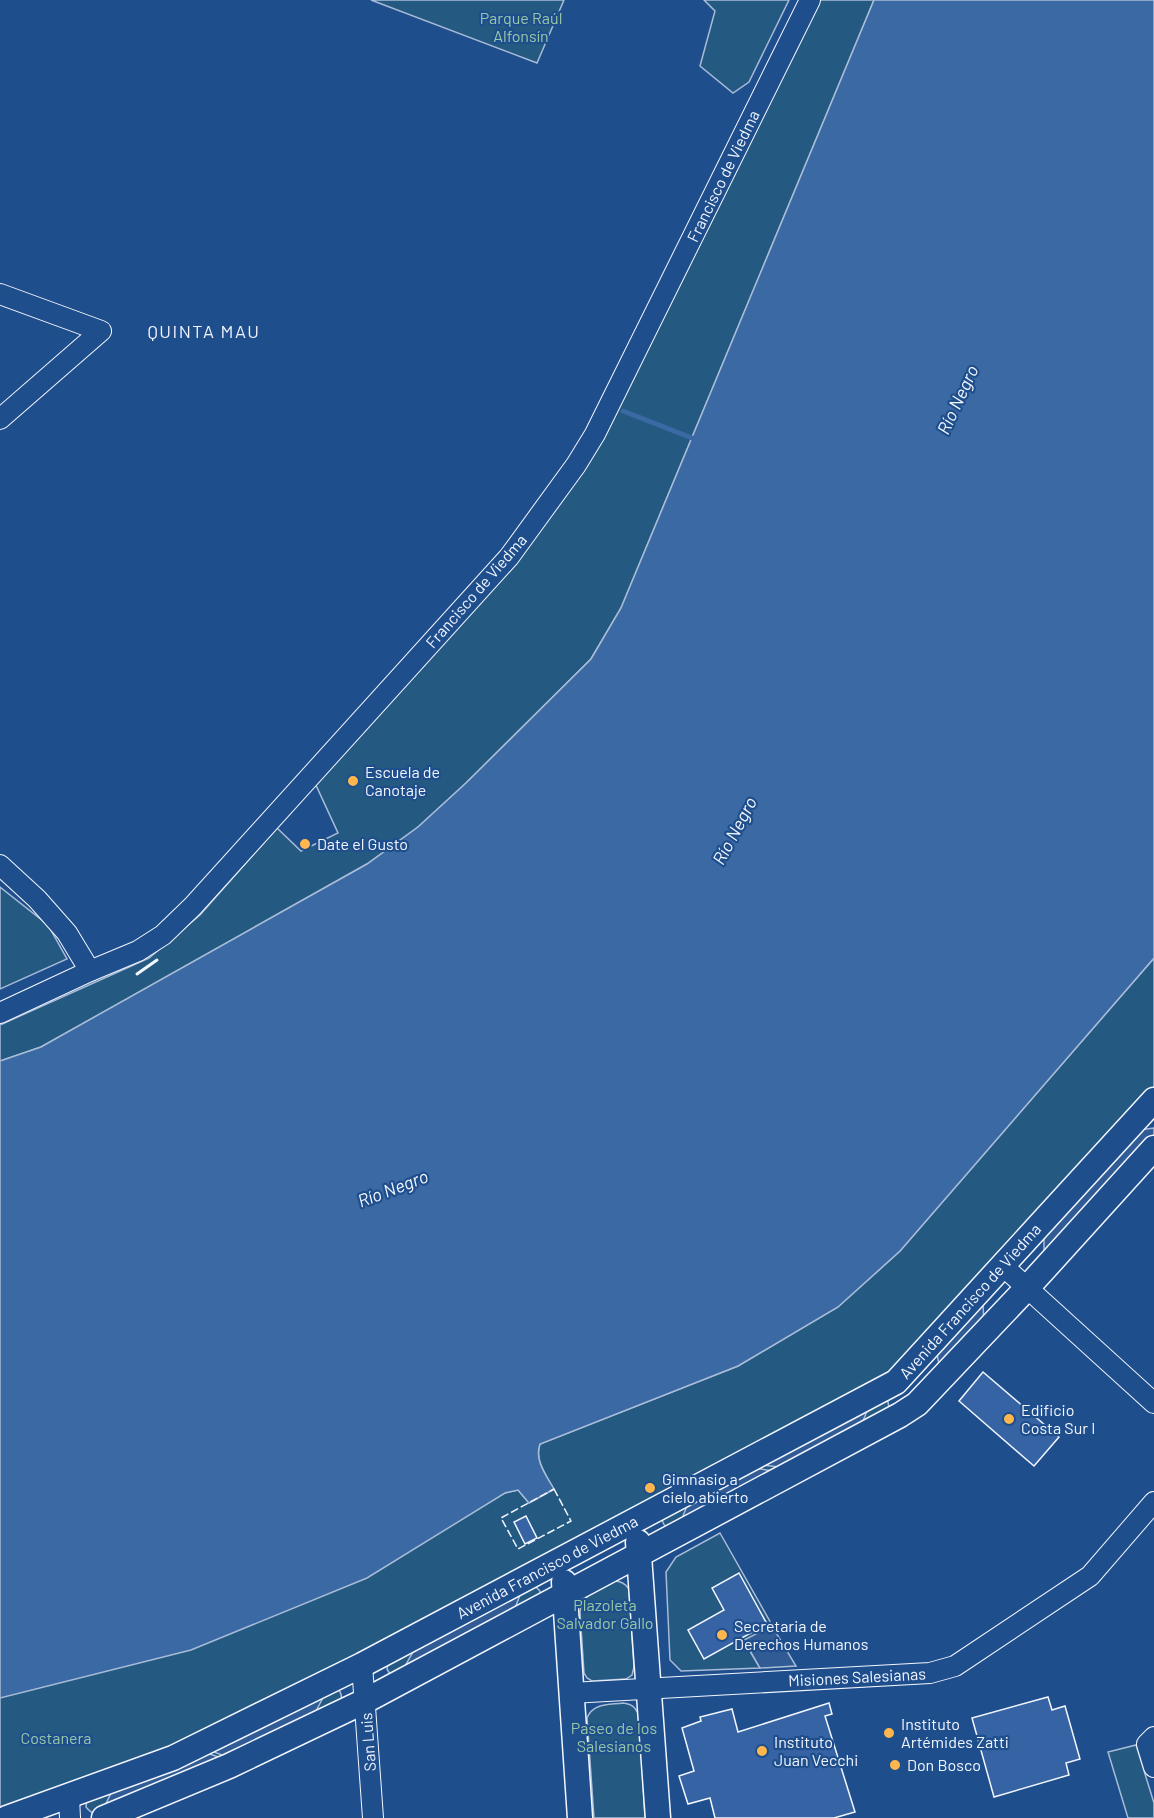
<svg xmlns="http://www.w3.org/2000/svg" width="1154" height="1818" viewBox="0 0 1154 1818" font-family="Barlow,sans-serif">
<style>
.green{fill:#245a82;stroke:#a8bbd7;stroke-width:1.5}
.parking{fill:#305b95;stroke:#a8bbd7;stroke-width:1.5}
.water{fill:#3b69a3;stroke:#a8bbd7;stroke-width:1.5}
.lines{fill:none;stroke-linecap:round;stroke-linejoin:round}
.stream{stroke:#3b69a3;stroke-width:5}
.building{fill:#3563a3;stroke:#f2f6ff;stroke-width:1.5}
.minor-casing{stroke:#f2f6ff;stroke-width:22}
.major-casing{stroke:#f2f6ff;stroke-width:27}
.minor{stroke:#1f4e8c;stroke-width:20}
.major{stroke:#1f4e8c;stroke-width:24}
.fence{stroke:#f2f6ff;stroke-width:1.5;stroke-dasharray:8 3;stroke-linecap:butt}
.wall{stroke:#f2f6ff;stroke-width:3}
.poi-dot{fill:#ffb74d;stroke:#1f4e8c;stroke-width:2}
.labels{text-anchor:middle;stroke-width:4.5;stroke-linejoin:round;paint-order:stroke}
.park-label{font-size:16px;fill:#97c8a6;stroke:#1f4e8c}
.street-label{font-size:16px;fill:#f2f6ff;stroke:#1f4e8c}
.poi-label{font-size:16px;fill:#f2f6ff;stroke:#1f4e8c;text-anchor:start}
.neighbourhood-label{font-size:18px;letter-spacing:1.5px;fill:#f2f6ff;stroke:#1f4e8c}
.water-label{font-size:18px;font-style:italic;fill:#f2f6ff;stroke:#1f4e8c}
</style>
<rect width="100%" height="100%" fill="#1f4e8c"/>
<g class="green">
<path d="M371 0H564L537 63Z"/>
<path d="M704 0H789L749 82 733 93 700 66 715 11Z"/>
<path d="M820 0H874L621 608 591 659 466 783 418 827 367 864 41 1047 0 1061V1025L149 958 200 915 277 828 301 851 338 833 315 783 606 433Z"/>
<path d="M0 887 48 925 67 959 0 989Z"/>
<path d="M1154 958V1090L891 1377 169 1752 0 1814V1664L505 1493 518 1490 529 1503 553 1490C547 1474 534 1461 540 1444L738 1366 838 1307 900 1251Z"/>
<path d="M882 1398 888 1402 889 1408 680 1524 670 1529C664 1526 662 1523 662 1517L871 1401Z"/>
<path d="M720 1533 772 1625 744 1641 760 1668 681 1671 670 1660 666 1572 676 1557Z"/>
<path d="M614 1581C621 1581 625 1583 629 1589L634 1667 632 1675 626 1679 592 1681 587 1678 584 1673 580 1612C582 1593 598 1590 614 1581Z"/>
<path d="M535 1586 540 1591V1597L512 1616 519 1596 400 1675 390 1674 387 1669 388 1663Z"/>
<path d="M328 1688H338C343 1696 342 1699 338 1707L102 1812C94 1815 91 1813 86 1807L87 1799Z"/>
<path d="M623 1703C632 1704 635 1707 639 1715L645 1818H594L587 1718C593 1703 608 1705 623 1703Z"/>
<path d="M1136 1745 1154 1803V1818H1128L1108 1752Z"/>
</g>
<g class="parking">
<path d="M1154 1128V1138L1044 1258V1236L1139 1130Z"/>
<path d="M983 1304 984 1324 940 1370 937 1354Z"/>
<path d="M871 1401 863 1421 779 1467 753 1464Z"/>
<path d="M754 1468 779 1472 680 1524 688 1503Z"/>
<path d="M520 1595 512 1616 400 1675 413 1652Z"/>
<path d="M772 1626 796 1666 760 1668 744 1640Z"/>
<path d="M328 1688 315 1713 227 1757 206 1749Z"/>
<path d="M207 1753 227 1760 102 1812 112 1791Z"/>
</g>
<path class="water" d="M874 0H1154V958L900 1251 838 1307 738 1366 540 1444C534 1460 546 1475 554 1489L529 1503 518 1490 505 1493 367 1578 191 1650 0 1698V1061L41 1047 367 864 418 827 466 783 591 659 621 608Z"/>
<g class="lines">
<path class="stream" d="M623 411 692 438"/>
</g>
<g class="building">
<path d="M983 1372 1059 1437 1034 1466 959 1401Z"/>
<path d="M526 1516 537 1538 525 1544 514 1522Z"/>
<path d="M739 1573 767 1624 704 1659 688 1630 724 1610 712 1588Z"/>
<path d="M1048 1697 1052 1710 1065 1706 1080 1759 1066 1763 1069 1775 994 1797 972 1718Z"/>
<path d="M829 1703 832 1714 825 1716 855 1812 834 1818H715L710 1798 688 1804 679 1776 694 1771 682 1728 701 1721 700 1717 732 1709 738 1732Z"/>
</g>
<g class="lines">
<defs>
<g id="minor">
<path d="M0 294 101 331 0 419"/>
<path d="M0 865 37 899 67 933 90 971"/>
<path d="M0 1013 90 971 138 951 163 935 193 906 509 557 576 465 595 434 810 0"/>
<path d="M1002 1265 1154 1403"/>
<path d="M362 1665 373 1818"/>
<path d="M571 1693 930 1673 955 1666 1090 1576 1154 1502"/>
<path d="M1154 1737 1147 1744 1154 1767"/>
<path d="M69 1797 70 1818"/>
</g>
<g id="major">
<path d="M638 1542 658 1818"/>
<path d="M564 1582 580 1818"/>
<path d="M7 1818 173 1758 362 1665 896 1382 1154 1100"/>
<path d="M104 1818 229 1766 365 1701 900 1415 917 1404 1027 1288 1154 1148"/>
</g>
</defs>
<use href="#minor" class="minor-casing"/>
<use href="#major" class="major-casing"/>
<use href="#minor" class="minor"/>
<use href="#major" class="major"/>
<path class="fence" d="M554 1489 571 1521 518 1549 501 1518Z"/>
<path class="wall" d="M137 974 157 960"/>
</g>
<g class="poi-dot">
<circle cx="353" cy="781" r="6"/>
<circle cx="305" cy="844" r="6"/>
<circle cx="1009" cy="1419" r="6"/>
<circle cx="650" cy="1488" r="6"/>
<circle cx="722" cy="1635" r="6"/>
<circle cx="889" cy="1733" r="6"/>
<circle cx="762" cy="1751" r="6"/>
<circle cx="895" cy="1765" r="6"/>
</g>
<g class="labels">
<g class="park-label">
<text x="521" y="24">Parque Raúl<tspan x="521" dy="18">Alfonsín</tspan></text>
<text x="605" y="1611">Plazoleta<tspan x="605" dy="18">Salvador Gallo</tspan></text>
<text x="614" y="1734">Paseo de los<tspan x="614" dy="18">Salesianos</tspan></text>
<text x="56" y="1744">Costanera</text>
</g>
<g class="street-label">
<text transform="translate(723 176) rotate(-64)" y="6">Francisco de Viedma</text>
<text transform="translate(476 591) rotate(-49)" y="6">Francisco de Viedma</text>
<text transform="translate(970 1301) rotate(-48)" y="6">Avenida Francisco de Viedma</text>
<text transform="translate(547 1567) rotate(-28)" y="6">Avenida Francisco de Viedma</text>
<text transform="translate(857 1677) rotate(-3)" y="6">Misiones Salesianas</text>
<text transform="translate(368 1742) rotate(-94)" y="6">San Luis</text>
</g>
<g class="poi-label">
<text x="365" y="778">Escuela de<tspan x="365" dy="18">Canotaje</tspan></text>
<text x="317" y="850">Date el Gusto</text>
<text x="1021" y="1416">Edificio<tspan x="1021" dy="18">Costa Sur I</tspan></text>
<text x="662" y="1485">Gimnasio a<tspan x="662" dy="18">cielo abierto</tspan></text>
<text x="734" y="1632">Secretaria de<tspan x="734" dy="18">Derechos Humanos</tspan></text>
<text x="901" y="1730">Instituto<tspan x="901" dy="18">Artémides Zatti</tspan></text>
<text x="774" y="1748">Instituto<tspan x="774" dy="18">Juan Vecchi</tspan></text>
<text x="907" y="1771">Don Bosco</text>
</g>
<g class="neighbourhood-label">
<text x="204" y="338">QUINTA MAU</text>
</g>
<g class="water-label">
<text transform="translate(958 400) rotate(-65)" y="6">Río Negro</text>
<text transform="translate(735 831) rotate(-62)" y="6">Río Negro</text>
<text transform="translate(393 1189) rotate(-21)" y="6">Río Negro</text>
</g>
</g>
</svg>
